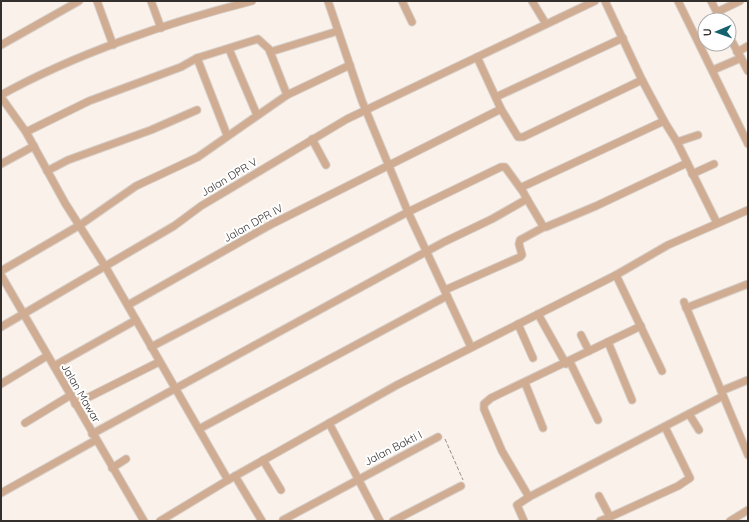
<svg xmlns="http://www.w3.org/2000/svg" width="749" height="522" viewBox="0 0 749 522" font-family="Quicksand,sans-serif">
<style>
.lines{fill:none;stroke-linecap:round;stroke-linejoin:round}
.minor-casing{stroke:#d6cec8;stroke-width:9}
.path{stroke:#97918c;stroke-width:1;stroke-dasharray:4 2;stroke-linecap:butt}
.minor{stroke:#d0ad92;stroke-width:7}
.labels{text-anchor:middle;stroke-width:4;stroke-linejoin:round;paint-order:stroke}
.street-label{font-size:11px;fill:#34302e;stroke:#fff}
</style>
<rect width="100%" height="100%" fill="#faf1ea"/>
<g class="lines">
<defs>
<g id="minor">
<path d="M97 1 113 45"/>
<path d="M151 1 161 28"/>
<path d="M328 1 362 101 408 212 471 347"/>
<path d="M402 1 412 22"/>
<path d="M532 1 546 24"/>
<path d="M605 1 642 80 664 121 677 142 717 223"/>
<path d="M678 1 748 144"/>
<path d="M711 1 721 20"/>
<path d="M717 12 740 1"/>
<path d="M1 45 79 1"/>
<path d="M229 49 257 115"/>
<path d="M270 52 338 31"/>
<path d="M737 52 748 46"/>
<path d="M477 57 501 109 518 137H523L642 80"/>
<path d="M197 58 227 135"/>
<path d="M741 58 748 71"/>
<path d="M713 70 741 58 729 36"/>
<path d="M1 95C75 54 169 22 252 1"/>
<path d="M1 97 26 132 65 203 105 266 228 480"/>
<path d="M496 97 623 38"/>
<path d="M26 132 89 101 181 67 197 58 258 39 269 49 287 95"/>
<path d="M312 139 326 165"/>
<path d="M677 142 698 135"/>
<path d="M1 164 34 146"/>
<path d="M47 171 68 160 151 130 197 110"/>
<path d="M692 174 714 164"/>
<path d="M527 199 543 226 546 227 596 206 687 163"/>
<path d="M1 271 80 225 136 186 198 157 287 95 350 65"/>
<path d="M1 275 144 521"/>
<path d="M616 275 662 371"/>
<path d="M445 290 520 257 522 255 519 244 520 240 544 227"/>
<path d="M684 302 748 455"/>
<path d="M128 305 270 225 501 109"/>
<path d="M686 308 748 284"/>
<path d="M538 314 566 364"/>
<path d="M518 324 533 358"/>
<path d="M1 327 174 226 201 206 347 119 595 1"/>
<path d="M581 335 589 351"/>
<path d="M608 342 632 400"/>
<path d="M151 347 408 212 501 167H505L521 189"/>
<path d="M570 362 598 420"/>
<path d="M54 366 136 320"/>
<path d="M525 383 543 428"/>
<path d="M1 384 47 356"/>
<path d="M721 391 748 380"/>
<path d="M75 404 159 362"/>
<path d="M689 414 699 430"/>
<path d="M25 423 71 395"/>
<path d="M329 423 380 521"/>
<path d="M199 429 447 296"/>
<path d="M92 434 444 242 492 219 527 199 522 190V187L664 121"/>
<path d="M263 460 281 490"/>
<path d="M112 468 126 459"/>
<path d="M235 476 262 521"/>
<path d="M1 493 96 440"/>
<path d="M599 496 610 517 600 521"/>
<path d="M529 497 723 396"/>
<path d="M610 517 678 486 690 478 665 427"/>
<path d="M283 520 438 437"/>
<path d="M160 521 228 480 397 385 616 275 668 245 748 210"/>
<path d="M393 521 461 486"/>
<path d="M524 521 517 505 529 497 502 451 484 409V404L491 398 641 326"/>
<path d="M730 521 748 510"/>
</g>
</defs>
<use href="#minor" class="minor-casing"/>
<path class="path" d="M445 439 463 480"/>
<use href="#minor" class="minor"/>
</g>
<g class="labels">
<g class="street-label">
<text transform="translate(229 177) rotate(-31)" y="4">Jalan DPR V</text>
<text transform="translate(253 223) rotate(-29)" y="4">Jalan DPR IV</text>
<text transform="translate(81 393) rotate(60)" y="4">Jalan Mawar</text>
<text transform="translate(393 448) rotate(-27)" y="4">Jalan Bakti I</text>
</g>
</g>
<rect width="749" height="522" fill="none" stroke="#34302e" stroke-width="4"/>
<g transform="translate(717 32) rotate(268)"><circle r="19" fill="#ffffff" stroke="#aeacab"/>
<path d="M0-3L7 15L0 10L-7 15Z" fill="#13616c"/>
<text y="-6" font-size="11" font-weight="bold" text-anchor="middle" fill="#34302e">U</text>
</g>
</svg>
